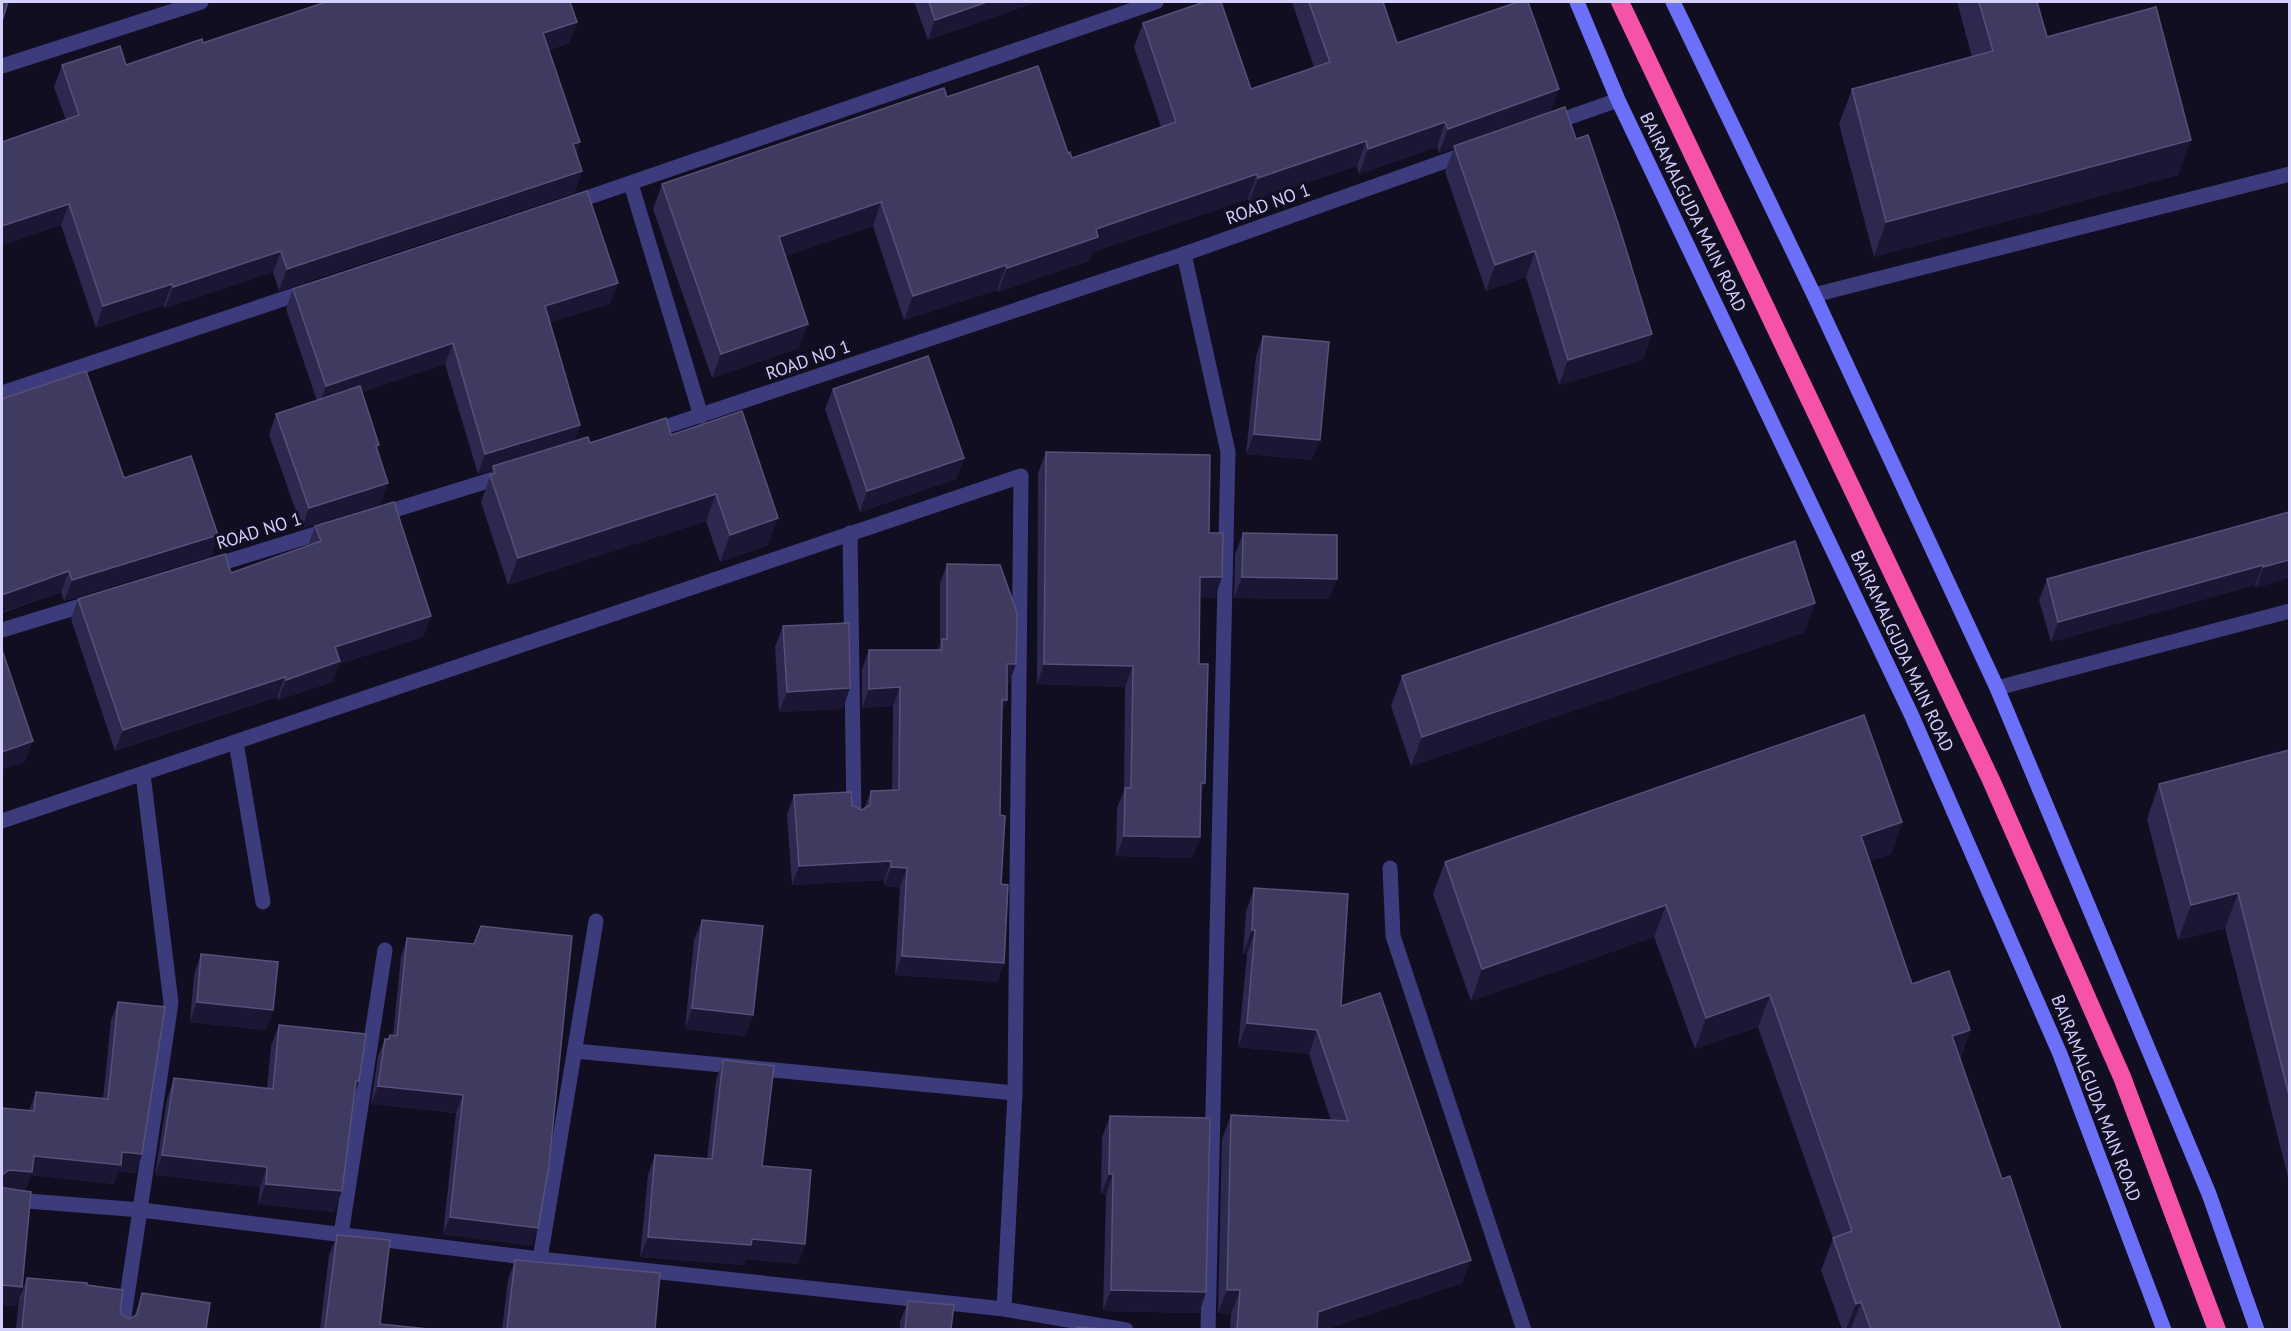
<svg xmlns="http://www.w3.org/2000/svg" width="2291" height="1331" viewBox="0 0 2291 1331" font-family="'PT Sans',sans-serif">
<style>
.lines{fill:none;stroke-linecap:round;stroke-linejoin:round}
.street{stroke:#3c3c7d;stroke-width:15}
.secondary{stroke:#6c6ff7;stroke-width:15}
.highway{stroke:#f652a8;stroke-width:18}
.wall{fill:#2d284d}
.shaded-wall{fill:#1a1633}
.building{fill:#3f3a60;stroke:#565179;stroke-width:1.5}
.labels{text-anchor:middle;stroke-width:6;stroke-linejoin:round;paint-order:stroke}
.street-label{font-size:18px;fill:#d3d0fd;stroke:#100e20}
</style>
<rect width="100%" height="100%" fill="#100e20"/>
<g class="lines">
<g class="street">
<path d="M2 66 201 2"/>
<path d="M1550 124 1618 100"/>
<path d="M631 184 701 416"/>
<path d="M572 203 1156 2"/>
<path d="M1184 254 1228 452 1208 1330"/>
<path d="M1814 295 2290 174"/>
<path d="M2 393 307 291"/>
<path d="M650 432 1184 254 1468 153"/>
<path d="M378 515 507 475"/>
<path d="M850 533 854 820"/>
<path d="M209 567 332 529"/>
<path d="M2 630 94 602"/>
<path d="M1997 688 2290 611"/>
<path d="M236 742 263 902"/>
<path d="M2 821 1021 476 1015 1093 1004 1309"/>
<path d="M1390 868 1393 936 1524 1330"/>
<path d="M575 1051 1015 1093"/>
<path d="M2 1199 141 1210 540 1259 1004 1309 1126 1330"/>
<path d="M341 1235 385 950"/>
<path d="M540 1259 596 921"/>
<path d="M122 1330 171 1003 143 774"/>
</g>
<g class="secondary">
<path d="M1577 2 1618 100 1911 714 2060 1054 2164 1330"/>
<path d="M1673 2 1814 295 1997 688 2209 1194 2257 1330"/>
</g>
<path class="highway" d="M1620 2 1991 780 2122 1077 2217 1330"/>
</g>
<g class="wall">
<path d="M914 2H1037L928 40Z"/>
<path d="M1292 2H1383L1397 43 1550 112 1576 139 1652 334 1643 360 1559 385 1526 277 1486 291 1445 172 1454 148 1439 153 1437 147 1359 174 1357 166 1249 202 1248 199 1093 252 1089 261 998 292 997 290 904 320 873 226 785 256 799 348 712 378 653 209 662 184 947 97 1068 153 1072 158 1161 127 1134 47 1143 23 1251 89 1314 67Z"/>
<path d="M1957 2H2037L2047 37 2191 140 2178 175 1874 257 1839 124 1852 89 1972 57Z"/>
<path d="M577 22 569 43 549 50 580 142 576 154 582 171 574 193 279 291 273 272 165 308 164 305 96 328 61 225 2 245V142L66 120 54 87 62 65H126L203 43Z"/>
<path d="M293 289 610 304 550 322 580 425 574 441 590 443 671 435 768 545 720 562 706 521 508 585 481 502 492 470 478 474 445 364 362 392 377 450 381 504 302 528 269 435 276 414 317 401 286 309Z"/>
<path d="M1263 336 1312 460 1246 454 1256 356Z"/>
<path d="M833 389 964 458 956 479 860 512 825 409Z"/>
<path d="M2 399 124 478 218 535 211 556 64 601 61 592 2 613Z"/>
<path d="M1046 452 1209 533 1215 598 1200 597 1199 664 1200 797V837L1192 858 1116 856 1117 808 1124 790 1125 687 1037 684 1038 473Z"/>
<path d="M2289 512 2256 588 2255 585 2051 642 2039 600 2047 579Z"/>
<path d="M315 526 431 616 423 637 339 664 332 682 278 700 277 697 115 751 71 619 78 599 231 573 308 546Z"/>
<path d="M1243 533 1329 599 1234 598 1235 554Z"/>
<path d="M947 564 1016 664 1009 683H1007V700L1001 715 1000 815 1001 884 1004 963 997 982 895 975 900 887 884 886V880L792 885 787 815 794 795 852 805 862 810 864 809 871 791 892 790 893 706 862 708V669L869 650H938L940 643V583Z"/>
<path d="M783 626 843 709 779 712 775 647Z"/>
<path d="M1805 632 1411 766 1391 706 1402 676Z"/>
<path d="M2289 750V1181L2225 928 2178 940 2147 819 2159 784Z"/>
<path d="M1902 822 1891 854 1869 861 1912 984 1970 1030 1960 1059 2002 1179 2061 1329H1842L1821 1270 1833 1239 1758 1027 1695 1049 1654 937 1471 1001 1433 894 1445 862Z"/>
<path d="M1254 888 1341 1006 1471 1260 1462 1283 1327 1329H1230L1231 1314 1218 1313 1222 1139 1231 1115 1331 1121 1309 1054 1238 1047 1247 954H1243L1246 912Z"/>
<path d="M702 920 746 1036 685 1029 694 940Z"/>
<path d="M407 938 532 1246 443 1234 456 1113 371 1104 378 1056 385 1039H388L390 1035H393L401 956Z"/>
<path d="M201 954 273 1010 266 1030 190 1022 194 975Z"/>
<path d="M118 1002 142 1154 136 1173 118 1171 114 1184 31 1175 25 1191 16 1306 2 1305V1108L29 1111 36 1092 103 1099 111 1020Z"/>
<path d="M279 1025 359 1081 354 1096 334 1212 258 1204 260 1187 155 1175 167 1099 174 1078 267 1088 271 1046Z"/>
<path d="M723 1060 762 1166 805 1244 798 1264 746 1259 744 1265 640 1257 648 1175 655 1155 707 1159 716 1080Z"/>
<path d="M1110 1116 1206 1292 1199 1313 1103 1311 1106 1195 1101 1194 1102 1137Z"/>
<path d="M337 1235 380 1324 429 1329H320L329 1255Z"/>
<path d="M515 1260 655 1329H502L508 1280Z"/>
<path d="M27 1278 87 1285 129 1319 134 1317 142 1293 206 1329H16L19 1298Z"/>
<path d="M908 1301 951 1329H900V1322Z"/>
</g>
<g class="shaded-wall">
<path d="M987 2H1037L928 40 935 20Z"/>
<path d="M577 22 569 43 535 54 543 33Z"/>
<path d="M1559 89 1550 114 1454 146V148L1439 153 1448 129Z"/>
<path d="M1445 122 1437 147 1359 174 1368 149Z"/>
<path d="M2191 140 2178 175 1874 257 1886 222Z"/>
<path d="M1366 141 1357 166 1249 202 1258 178Z"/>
<path d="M580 142 572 163 573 144Z"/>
<path d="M582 171 574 193 279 291 287 269Z"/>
<path d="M1257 174 1248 199 1093 252 1089 261 998 292 1007 268 1096 229Z"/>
<path d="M881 202 873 226 770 262 779 237Z"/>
<path d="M69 204 61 225 2 245V226Z"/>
<path d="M281 251 273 272 165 308 173 287Z"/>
<path d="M1535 251 1526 277 1486 291 1495 265Z"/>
<path d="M1006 265 997 290 904 320 913 296Z"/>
<path d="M618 283 610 304 538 326 545 306Z"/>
<path d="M172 284 164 305 96 328 103 306Z"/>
<path d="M808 324 799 348 712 378 721 354Z"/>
<path d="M1652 334 1643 360 1559 385 1568 360Z"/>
<path d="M453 343 445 364 319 407 326 386Z"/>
<path d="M580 425 573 445 493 466 492 470 478 474 485 454Z"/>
<path d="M1254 434 1320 440 1312 460 1246 454Z"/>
<path d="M964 458 956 479 860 512 867 491Z"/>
<path d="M388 483 381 504 302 528 309 508Z"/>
<path d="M716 494 706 521 508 585 518 558Z"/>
<path d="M778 518 768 545 720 562 730 535Z"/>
<path d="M218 535 211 556 64 601 72 580Z"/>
<path d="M2289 560V578L2256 588 2263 567Z"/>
<path d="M2263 565 2255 585 2051 642 2058 622Z"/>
<path d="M69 571 61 592 2 612V595Z"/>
<path d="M1200 577H1222L1215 598 1193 597Z"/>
<path d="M1242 577 1337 579 1329 599 1234 598Z"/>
<path d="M1815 603 1805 632 1411 766 1422 737Z"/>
<path d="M431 616 423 637 339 664 332 682 278 700 286 680 335 647Z"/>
<path d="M1007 664H1016L1009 683H1000Z"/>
<path d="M1044 664 1133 666 1125 687 1037 684Z"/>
<path d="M285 677 277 697 115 751 123 730Z"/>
<path d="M900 687 893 706 862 708 869 689Z"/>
<path d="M850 688 843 709 779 712 787 692Z"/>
<path d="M1002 700H1007L1000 719Z"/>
<path d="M33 741 25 762 2 770V752Z"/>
<path d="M1201 783H1205L1198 804Z"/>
<path d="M1902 822 1891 854 1849 868 1861 836Z"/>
<path d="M1124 836 1200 837 1192 858 1116 856Z"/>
<path d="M891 861 884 880 792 885 799 866Z"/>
<path d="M891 867 907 868 900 887 884 886Z"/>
<path d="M2238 893 2225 928 2178 940 2191 905Z"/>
<path d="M1666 905 1654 937 1471 1001 1482 969Z"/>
<path d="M1252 930H1255L1247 954H1243Z"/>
<path d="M902 956 1004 963 997 982 895 975Z"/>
<path d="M1770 995 1758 1027 1695 1049 1706 1018Z"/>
<path d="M197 1002 273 1010 266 1030 190 1022Z"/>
<path d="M692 1008 753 1015 746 1036 685 1029Z"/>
<path d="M1247 1023 1317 1030 1309 1054 1238 1047Z"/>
<path d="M1970 1030 1958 1062 1952 1036Z"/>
<path d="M356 1081H359L352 1102Z"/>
<path d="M378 1086 463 1095 456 1113 371 1104Z"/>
<path d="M122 1152 142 1154 136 1173 118 1171 114 1184 31 1175 25 1191 2 1190V1175L34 1156Z"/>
<path d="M162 1155 267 1167 260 1187 155 1175Z"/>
<path d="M1109 1174H1113L1106 1195 1101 1194Z"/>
<path d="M266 1184 342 1191 334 1212 258 1204Z"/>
<path d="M450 1217 538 1228 532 1246 443 1234Z"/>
<path d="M648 1237 752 1239 805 1244 798 1264 746 1259 744 1265 640 1257Z"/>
<path d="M1471 1260 1462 1283 1327 1329H1312L1318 1312Z"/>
<path d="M2 1285 22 1287 16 1306 2 1305Z"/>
<path d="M1111 1290 1206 1292 1199 1313 1103 1311Z"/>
<path d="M1227 1290H1240L1231 1314 1218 1313Z"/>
<path d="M1861 1302 1851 1329H1846L1856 1304Z"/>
</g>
<g class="building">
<path d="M2 2H8L2 21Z"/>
<path d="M326 2H570L577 22 543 33 580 142 573 144 582 171 287 269 281 251 173 287 172 284 103 306 69 204 2 226V142L79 115 62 65 120 46 126 65 202 39 203 43Z"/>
<path d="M929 2H987L935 20Z"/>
<path d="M1204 2H1221L1251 89 1330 62 1309 2H1383L1397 43 1518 2H1528L1559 89 1448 129 1445 122 1368 149 1366 141 1258 178 1257 174 1096 229 1098 237 1007 268 1006 265 913 296 881 202 779 237 808 324 721 354 662 184 944 88 947 97 1038 66 1068 153 1070 152 1072 158 1176 122 1143 23Z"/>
<path d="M1979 2H2037L2047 37 2156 7 2191 140 1886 222 1852 89 1993 51Z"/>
<path d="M1565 107 1576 139 1588 135 1618 223 1652 334 1568 360 1535 251 1495 265 1454 146Z"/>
<path d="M587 191 618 283 545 306 580 425 485 454 453 343 326 386 293 289Z"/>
<path d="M1263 336 1329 342 1320 440 1254 434Z"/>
<path d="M928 356 964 458 867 491 833 389Z"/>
<path d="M86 371 124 478 191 456 218 535 72 580 69 571 2 595V399Z"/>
<path d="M360 386 379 445 376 446 388 483 309 508 276 414Z"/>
<path d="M742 411 778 518 730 535 716 494 518 558 490 475 495 473 493 466 588 437 590 443 666 418 671 435Z"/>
<path d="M1046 452 1210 455 1209 533H1223L1222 577H1200L1199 664H1208L1205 783H1201L1200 837 1124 836 1125 788H1131L1133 666 1044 664Z"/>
<path d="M394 502 431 616 335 647 340 661 286 680 285 677 123 730 78 599 225 554 231 573 321 541 315 526Z"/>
<path d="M2289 512V560L2263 567V565L2058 622 2047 579Z"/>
<path d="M1243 533 1337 535V579L1242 577Z"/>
<path d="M1795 541 1815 603 1422 737 1402 676Z"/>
<path d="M947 564 1000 565 1017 613 1016 664H1007V700H1002L1000 815 1005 816 1001 884 1008 885 1004 963 902 956 907 868 891 867V861L799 866 794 795 851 792 852 805 862 810 870 805 871 791 899 790 900 687 869 689V650H942V639H947Z"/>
<path d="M849 623 850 688 787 692 783 626Z"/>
<path d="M2 650 33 741 2 752Z"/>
<path d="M1864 715 1902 822 1861 836 1912 984 1949 971 1970 1030 1952 1036 2002 1179 2010 1176 2061 1329H1871L1861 1302 1856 1304 1833 1238 1852 1231 1770 995 1706 1018 1666 905 1482 969 1445 862Z"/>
<path d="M2289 750V1095L2238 893 2191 905 2159 784Z"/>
<path d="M1254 888 1348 894 1341 1006 1380 993 1471 1260 1318 1312 1317 1329H1237L1240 1290H1227L1231 1115 1348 1121 1317 1030 1247 1023 1255 930H1252Z"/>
<path d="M702 920 763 926 753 1015 692 1008Z"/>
<path d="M481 926 572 936 549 1165 538 1228 450 1217 463 1095 378 1086 385 1039H389L390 1035 397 1036 407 938 474 944Z"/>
<path d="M201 954 278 962 273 1010 197 1002Z"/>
<path d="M118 1002 165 1007 142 1154 122 1152 121 1165 34 1156 32 1172 9 1170 2 1175V1108L34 1111 36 1092 108 1099Z"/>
<path d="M279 1025 366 1034 359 1081H356L342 1191 266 1184 267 1167 162 1155 174 1078 273 1089Z"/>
<path d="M723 1060 774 1066 762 1166 811 1170 805 1244 752 1239 751 1245 648 1237 655 1155 712 1159Z"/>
<path d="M1110 1116 1210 1118 1206 1292 1111 1290 1113 1174H1109Z"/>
<path d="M2 1186 4 1188 31 1192 22 1287 2 1285Z"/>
<path d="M337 1235 390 1240 380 1324 429 1329H325Z"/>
<path d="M515 1260 660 1273 655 1329H507Z"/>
<path d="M27 1278 87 1283V1285L123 1290 120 1313 129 1319 137 1315 142 1293 210 1303 206 1329H22Z"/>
<path d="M908 1301 954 1305 951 1329H905Z"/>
<path d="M1077 1327 1102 1329H1077Z"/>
</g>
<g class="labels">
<g class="street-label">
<text transform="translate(1268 204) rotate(-20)" y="6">ROAD NO 1</text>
<text transform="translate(1693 212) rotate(64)" y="6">BAIRAMALGUDA MAIN ROAD</text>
<text transform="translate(808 360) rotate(-19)" y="6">ROAD NO 1</text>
<text transform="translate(259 531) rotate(-17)" y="6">ROAD NO 1</text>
<text transform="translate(1902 651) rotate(65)" y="6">BAIRAMALGUDA MAIN ROAD</text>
<text transform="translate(2096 1098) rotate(69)" y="6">BAIRAMALGUDA MAIN ROAD</text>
</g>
</g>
<rect width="2291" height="1331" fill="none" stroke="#d3d0fd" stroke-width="6"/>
</svg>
